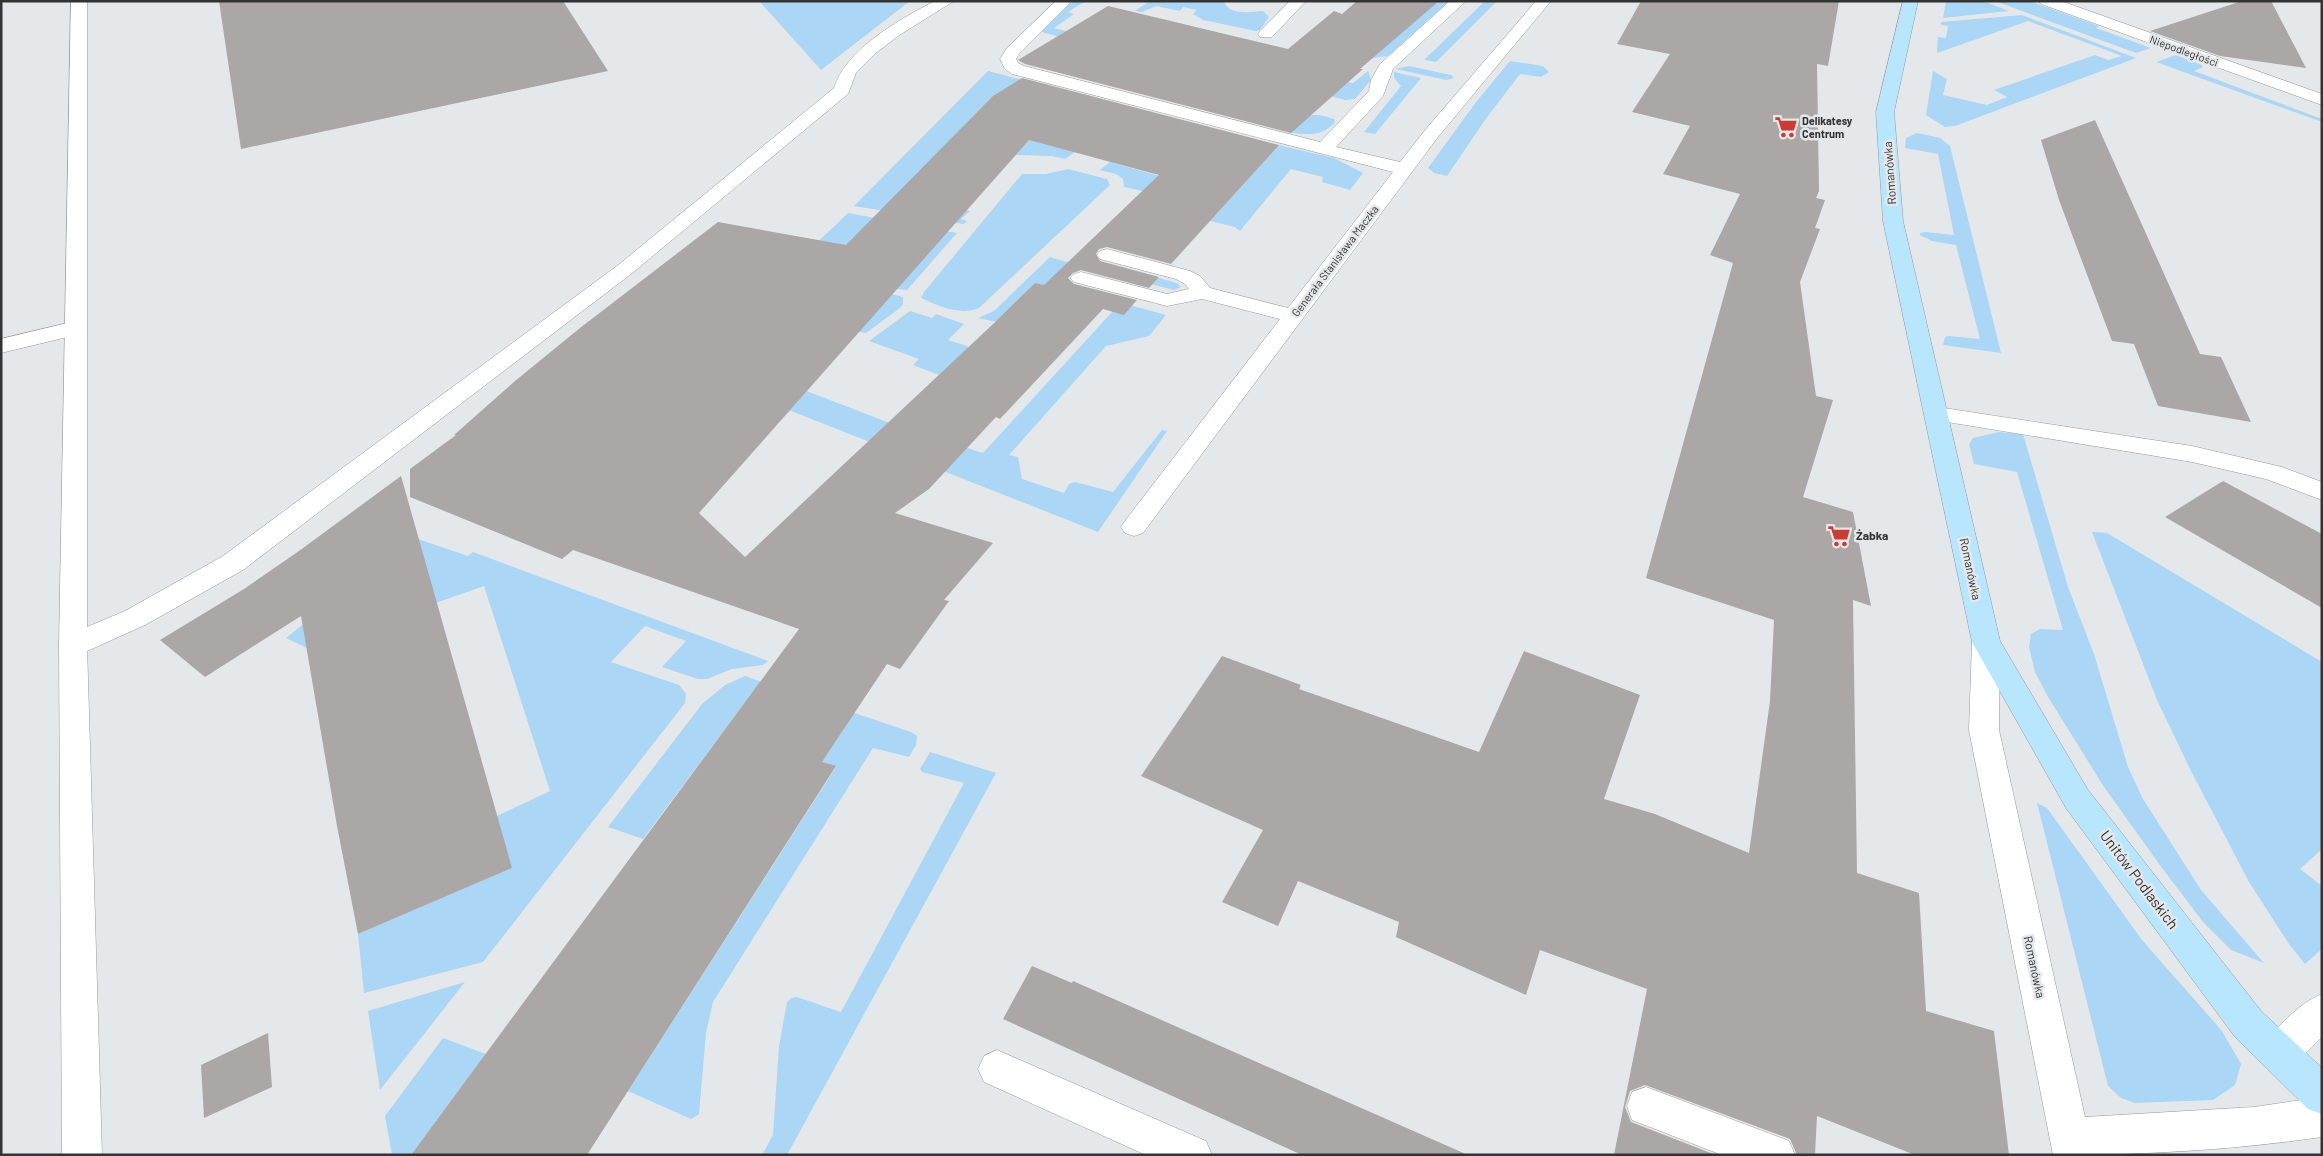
<svg xmlns="http://www.w3.org/2000/svg" width="2323" height="1156" viewBox="0 0 2323 1156" font-family="Barlow,sans-serif">
<style>
.green{fill:#acd6f5}
.building{fill:#aaa7a6;fill-rule:evenodd}
.lines{fill:none;stroke-linecap:round;stroke-linejoin:round}
.lane-casing{stroke:#96989a;stroke-width:1}
.street-casing{stroke:#96989a;stroke-width:1}
.secondary-casing{stroke:#96989a;stroke-width:1}
.lane{fill:#fff;fill-rule:evenodd}
.street{fill:#fff;fill-rule:evenodd}
.secondary{fill:#b8e6fe;fill-rule:evenodd}
.labels{text-anchor:middle;stroke-width:5;stroke-linejoin:round;paint-order:stroke}
.far-street-label{font-size:11px;fill:#323333;stroke:#e5e8ea}
.far-poi-label{font-size:11px;font-weight:bold;fill:#323333;stroke:#e5e8ea;text-anchor:start}
.street-label{font-size:12px;fill:#323333;stroke:#e5e8ea}
.poi-label{font-size:12px;font-weight:bold;fill:#323333;stroke:#e5e8ea;text-anchor:start}
.near-street-label{font-size:15px;fill:#323333;stroke:#e5e8ea}
</style>
<rect width="100%" height="100%" fill="#e5e8ea"/>
<g class="green">
<path d="M759 1H910L821 70Z"/>
<path d="M1069 1H1086L1068 12 1074 14 1054 28 1081 35 1143 59 1038 31Z"/>
<path d="M1150 1H1224C1228 16 1251 12 1263 11L1269 17 1260 30 1256 31 1203 20 1193 14 1197 10 1183 7 1180 11 1156 6 1142 12 1135 11Z"/>
<path d="M1437 1H1449L1388 56 1373 58Z"/>
<path d="M1485 1H1497L1436 62 1424 60Z"/>
<path d="M1946 1H1983L2009 11 1943 18Z"/>
<path d="M1995 1H2029L2099 26 2096 28 2151 48 2136 53Z"/>
<path d="M2022 15 2136 58 1955 126 1945 127 1926 115 1933 71 1947 79 1943 95 1987 105 2007 97 1994 90 2095 55 2108 60 2122 56 2028 21 1937 53 1938 37 1946 38 1948 26 1941 25V22Z"/>
<path d="M2176 55 2202 65 2203 67 2194 71 2322 119V122L2156 62Z"/>
<path d="M1510 61 1543 66 1549 72 1541 77 1520 74 1485 120 1447 176 1434 173 1428 168 1476 102Z"/>
<path d="M1409 66 1451 75 1454 78 1446 80 1396 69Z"/>
<path d="M988 71 1251 139 1334 158 1363 173 1350 190 1322 182 1323 177 1291 169 1240 231 1235 227 1210 221 1264 161 982 107 895 197 970 211 961 219 967 221 964 224 854 206Z"/>
<path d="M1368 71 1371 80 1355 99 1345 100 1331 96 1348 82 1353 83Z"/>
<path d="M1394 72 1421 78 1375 134 1364 132 1401 86 1394 78Z"/>
<path d="M1307 115H1320L1334 119 1335 122C1323 137 1306 135 1288 132Z"/>
<path d="M1917 133 1940 138 1950 146 2001 353 1943 345 1945 337 1949 336 1980 339 1956 245 1932 241 1920 235V233L1926 232 1954 235 1938 154 1905 148 1906 138Z"/>
<path d="M1032 137 1075 152 1065 159 1052 156 1015 155Z"/>
<path d="M1110 162 1163 177 1147 192 1124 187 1123 179 1116 174 1100 170Z"/>
<path d="M1068 169 1107 179 1110 185 979 308C961 316 938 306 921 298L924 292 1022 174H1046Z"/>
<path d="M848 213 957 233 907 290 897 289 732 362 892 424 983 453 1112 312 1111 300 1166 315 1149 336 1106 346 1009 455 1018 457 1022 479 1064 493 1069 484 1075 482 1113 492 1162 430 1167 431 1098 532 685 369Z"/>
<path d="M1050 257 1077 265 1085 258 1177 283 1181 287 1174 290 1077 265 1055 288 1035 283 996 322 978 318 994 311Z"/>
<path d="M892 294 903 297V304L900 308 866 333 849 330Z"/>
<path d="M910 311 932 318 936 314 964 324 948 340 970 347 939 375 913 365 919 359 869 341Z"/>
<path d="M1999 432 2023 434 2068 587 2094 654 2128 767 2143 799 2201 890 2264 963 2231 950 2203 922 2162 868 2104 787 2048 697 2035 672 2029 647 2031 634 2040 629 2063 630 2017 472 1974 464 1969 444 1973 438Z"/>
<path d="M2092 532 2107 533 2322 662V849L2300 869 2322 886V949L2305 964 2289 944 2249 882 2191 771 2157 700Z"/>
<path d="M412 537 468 556 473 552 768 661 763 665 732 669 707 679H698L662 667 686 641 645 626 611 662 679 685 686 694 685 703 483 962 364 993 358 934 511 868 497 816 550 791 484 586 307 648 286 638Z"/>
<path d="M745 676 911 732 917 736 916 745 909 757 873 748 713 1002 706 1033 699 1114 691 1119 628 1091 836 767 822 762 844 729 746 701 643 839 608 827 702 704 725 685Z"/>
<path d="M930 752 996 773 787 1155H762L773 1135 779 1046 787 1002 791 998 797 997 841 1012 964 783 922 772 920 769Z"/>
<path d="M2037 803 2047 808 2142 940 2222 1031 2241 1064 2235 1085 2213 1100 2135 1103 2121 1098 2108 1086Z"/>
<path d="M465 982 380 1090 368 1011Z"/>
<path d="M443 1038 486 1054 411 1155H392L385 1116Z"/>
</g>
<g class="building">
<path d="M219 1H563L608 71 241 149Z"/>
<path d="M1357 1H1439L1360 69H1363L1291 133 1025 64 1018 60 1108 6 1288 49 1334 11 1342 14Z"/>
<path d="M1641 1H1839L1828 66 1817 64 1819 191 1816 198 1825 200 1815 228 1820 229 1800 282 1816 396 1833 400 1803 497 1853 512 1871 606 1853 600 1857 873 1919 893 1926 1011 1994 1031 2009 1155H1915L1817 1116 1815 1155H1797L1790 1139 1645 1085 1630 1091 1625 1107 1631 1122 1716 1155H1614L1647 989 1540 950 1526 995 1396 937 1399 922 1298 881 1278 926 1222 902 1263 830 1141 776 1222 656 1301 685 1299 689 1479 752 1524 651 1640 695 1604 799 1655 814 1749 853 1770 701 1774 620 1646 578 1733 263 1710 255 1740 194 1663 174 1690 126 1632 112 1670 54 1617 44Z"/>
<path d="M2242 1H2271L2306 68 2220 56 2150 31Z"/>
<path d="M1022 78 1279 145 1171 264 1107 247 1099 249 1096 254 1100 261 1159 277 1149 288 1081 270 1073 273 1068 278 1074 284 1137 300 1124 315 1103 309 1015 403 1000 419 996 417 929 489 895 513 993 543 944 600 949 601 900 669 887 664 822 762 836 766 587 1155H411L799 629 573 550 562 559 410 497V469L456 435H454L515 381 580 328 718 222 846 245 993 96ZM1029 140 1159 175 1044 285 1035 283 992 325 745 557 699 513Z"/>
<path d="M2095 120 2200 354 2221 357 2251 422 2158 406 2134 344 2112 341 2059 200 2041 140Z"/>
<path d="M401 476 512 868 358 934 337 826 301 616 205 677 160 640 244 589 299 551Z"/>
<path d="M2223 481 2322 534V608L2165 517Z"/>
<path d="M1032 966 1072 983 1073 981 1468 1155H1302L1003 1019Z"/>
<path d="M268 1033 272 1087 204 1118 201 1065Z"/>
</g>
<g class="lines">
<defs>
<g id="lane">
<path d="M935 1H954L901 34 877 52 856 73 848 94 631 274 243 570 145 625 83 653 73 656 63 653 59 645 63 637 125 611 223 556 617 266 834 88C846 49 900 19 935 1Z"/>
<path d="M76 321 84 323 87 328 84 333 1 353V339Z"/>
<path d="M1937 407 2192 446 2282 467 2322 482V500L2266 479 2192 462 1929 419 1925 414 1929 409Z"/>
<path d="M2322 994V1037L2292 1067 2279 1072 2266 1067 2260 1054C2269 1033 2300 1002 2322 994Z"/>
<path d="M997 1050 1206 1141 1212 1155H1146L984 1082 978 1069 984 1056Z"/>
<path d="M1646 1087 1789 1141 1795 1155H1722L1632 1120 1627 1106 1632 1092Z"/>
</g>
<g id="street">
<path d="M71 1H87V645L102 1155H62L59 645Z"/>
<path d="M1056 1H1072L1019 54 1016 59 1018 63 1024 66 1320 142 1369 91 1371 80 1380 64 1450 1H1466L1393 69 1383 96 1336 147 1400 162 1426 129 1536 1H1551L1438 137 1143 533 1134 536 1125 533 1121 527 1125 521 1280 319 1202 299 1167 306 1074 282 1070 278 1074 274 1081 272 1167 294 1189 289 1185 284 1176 279 1100 259 1097 255 1100 251 1107 249 1190 271 1200 276 1210 288 1288 308 1393 172 1012 74 1005 69 1000 59 1007 48Z"/>
<path d="M1290 1H1306L1272 37H1260L1258 34 1260 31Z"/>
<path d="M2039 1H2061L2322 94V105L2041 4Z"/>
<path d="M1986 631 1996 634 2000 642 1999 730 2085 1117 2254 1107 2322 1097V1137C2233 1150 2143 1155 2053 1155L1969 730 1972 642 1976 634Z"/>
</g>
<path id="secondary" d="M1903 1H1918L1894 112 1903 221 2000 641 2088 790 2261 1011 2322 1068V1114L2308 1109 2235 1037 2066 808 1972 642 1883 221 1876 112Z"/>
</defs>
<use href="#lane" class="lane-casing"/>
<use href="#street" class="street-casing"/>
<use href="#secondary" class="secondary-casing"/>
<use href="#lane" class="lane"/>
<use href="#street" class="street"/>
<use href="#secondary" class="secondary"/>
</g>
<defs>
<symbol id="supermarket-bare" viewBox="-9 -9 18 18"><path d="M-6-5.5h2.5l.6 2H6L4.5 2H-2.5L-4.4-4H-6ZM-1.5 3.2a1.3 1.3 0 1 0 .1 0ZM3 3.2a1.3 1.3 0 1 0 .1 0Z" fill="#ca3c32" stroke="#e5e8ea" stroke-width="2.5" paint-order="stroke"/></symbol>
</defs>
<g fill-rule="evenodd">
<use href="#supermarket-bare" x="1770" y="111" width="32" height="32"/>
<use href="#supermarket-bare" x="1823" y="520" width="32" height="32"/>
</g>
<g class="labels">
<g class="far-street-label">
<text transform="translate(2184 51) rotate(20)" y="4">Niepodległości</text>
<text transform="translate(1335 261) rotate(-53)" y="4">Generała Stanisława Maczka</text>
</g>
<g class="far-poi-label">
<text x="1802" y="125">Delikatesy<tspan x="1802" dy="13">Centrum</tspan></text>
</g>
<g class="street-label">
<text transform="translate(1890 173) rotate(-94)" y="4">Romanówka</text>
<text transform="translate(1970 569) rotate(78)" y="4">Romanówka</text>
<text transform="translate(2034 967) rotate(78)" y="4">Romanówka</text>
</g>
<g class="poi-label">
<text x="1856" y="540">Żabka</text>
</g>
<g class="near-street-label">
<text transform="translate(2139 880) rotate(53)" y="5">Unitów Podlaskich</text>
</g>
</g>
<rect width="2323" height="1156" fill="none" stroke="#323333" stroke-width="5"/>
</svg>
